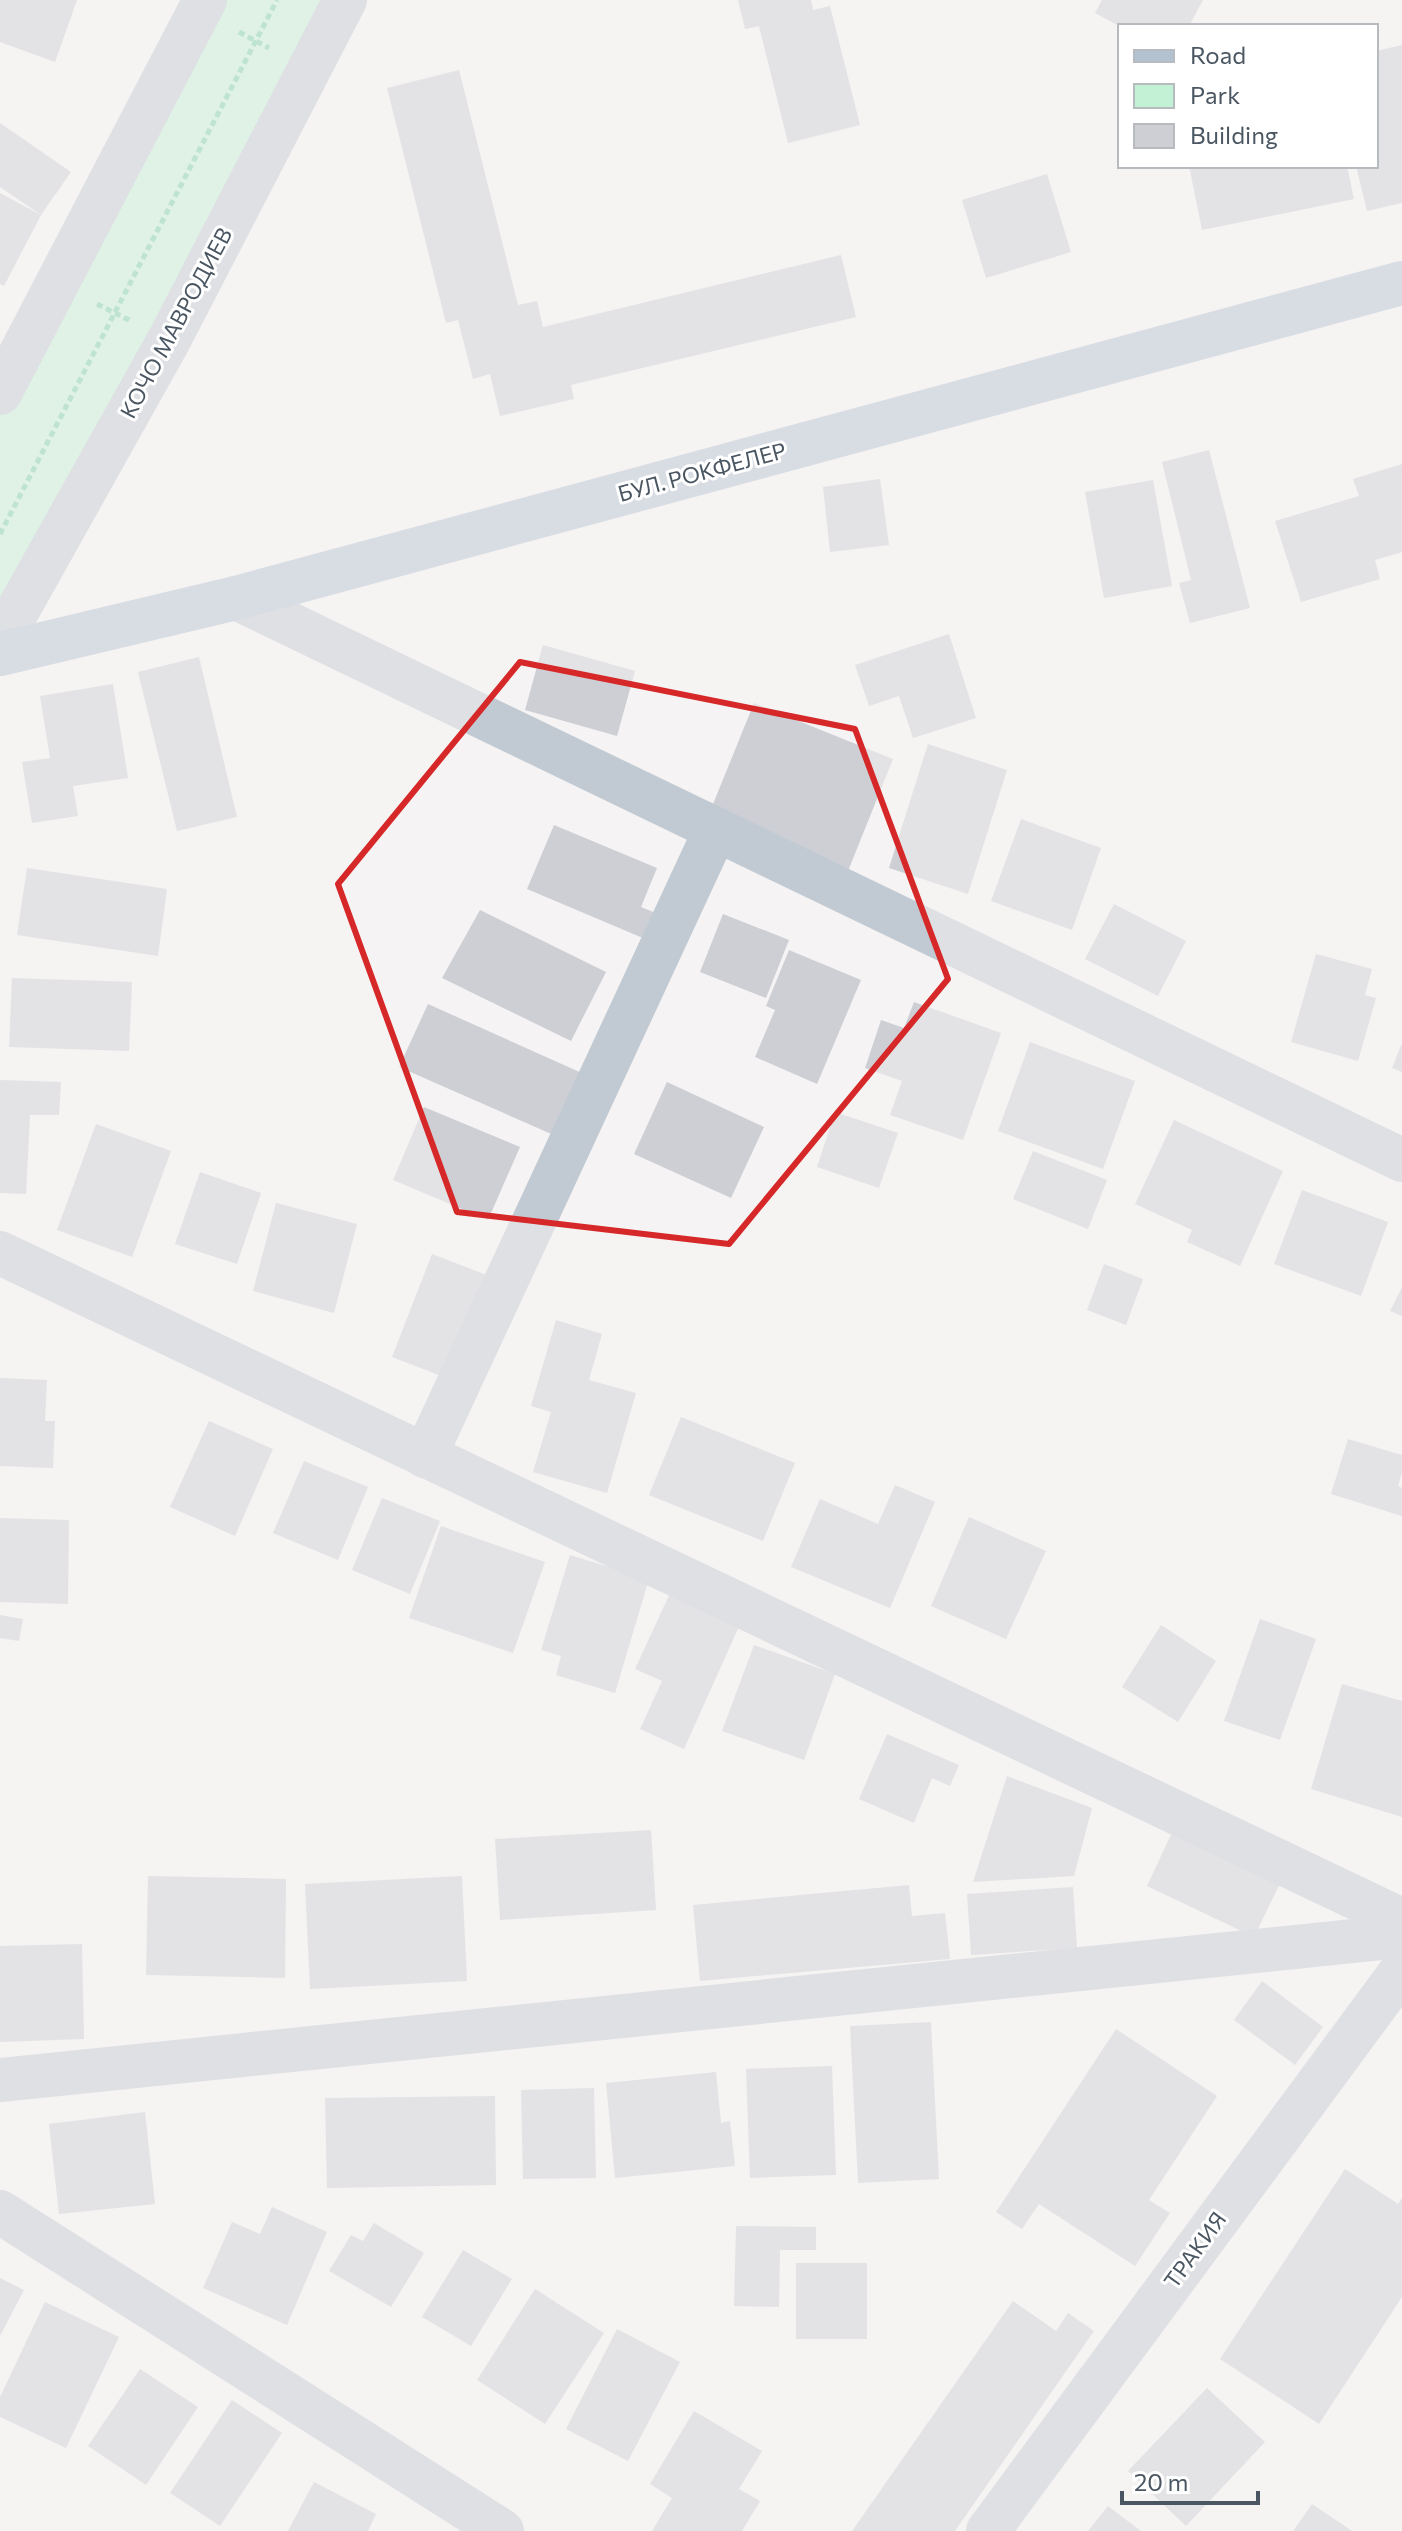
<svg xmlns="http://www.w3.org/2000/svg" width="1402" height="2531" viewBox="0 0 1402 2531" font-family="Commissioner,sans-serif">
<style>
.green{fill:#c3f1d5}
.building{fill:#cdcfd5}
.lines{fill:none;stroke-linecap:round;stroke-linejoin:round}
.path{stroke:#7ad0a6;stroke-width:5;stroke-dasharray:6 4;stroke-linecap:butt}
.minor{stroke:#c1cad2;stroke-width:44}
.primary{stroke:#b3c2d1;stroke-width:44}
.marked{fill:none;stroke:#d62828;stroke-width:6;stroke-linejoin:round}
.labels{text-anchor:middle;stroke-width:6;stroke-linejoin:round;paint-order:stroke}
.street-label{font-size:22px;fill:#4a5661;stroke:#fff}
</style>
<rect width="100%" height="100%" fill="#f5f3f3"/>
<path class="green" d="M205 0H345L0 642V393Z"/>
<g class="building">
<path d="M0 0H77L55 62 0 42Z"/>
<path d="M738 0H811L813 10 830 6 860 125 788 143 759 26 745 29Z"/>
<path d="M1102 0H1203L1189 26H1119L1095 13Z"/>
<path d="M1402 45V203L1367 211 1356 166H1376V51Z"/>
<path d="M459 70 518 305 537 301 543 327 841 255 856 317 571 385 574 399 500 416 490 374 473 379 458 320 446 323 387 88Z"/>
<path d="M0 123 71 172 41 215 4 286 0 284V193L41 215 0 187Z"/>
<path d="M1189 166H1347L1354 199 1202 230Z"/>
<path d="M1047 174 1071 252 986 278 962 200Z"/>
<path d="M1209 450 1250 608 1190 623 1179 583 1191 580 1162 462Z"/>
<path d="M1402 464V552L1375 560 1380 579 1301 602 1275 521 1359 496 1353 479Z"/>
<path d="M880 479 889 545 830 552 823 487Z"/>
<path d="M1153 480 1172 586 1104 598 1085 492Z"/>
<path d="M949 634 976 718 913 738 899 696 869 706 855 665Z"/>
<path d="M543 645 635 671 617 736 525 710Z"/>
<path d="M199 657 237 817 177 831 138 672Z"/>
<path d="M113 684 128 778 73 786 78 816 32 823 22 762 50 758 40 696Z"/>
<path d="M754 703 893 759 842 886 709 814Z"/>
<path d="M928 744 1007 770 968 894 889 868Z"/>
<path d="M1021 819 1101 848 1072 930 991 901Z"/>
<path d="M554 825 657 868 641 907 668 918 657 944 527 889Z"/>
<path d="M27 868 167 889 158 956 17 935Z"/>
<path d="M1114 904 1186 941 1158 996 1085 959Z"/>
<path d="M480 910 606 972 571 1041 442 978Z"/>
<path d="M723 914 789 940 766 998 700 972Z"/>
<path d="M789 950 861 980 817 1084 755 1057 775 1010 766 1006Z"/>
<path d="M1316 954 1372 969 1365 995 1376 998 1358 1061 1291 1042Z"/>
<path d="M12 978 132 982 129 1051 9 1047Z"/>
<path d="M914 1002 1001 1033 963 1140 890 1115 902 1081 865 1068 881 1020 904 1028Z"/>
<path d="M428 1004 593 1078 565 1140 399 1067Z"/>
<path d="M1030 1042 1135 1081 1103 1169 998 1131Z"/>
<path d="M1402 1043V1072L1392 1068Z"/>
<path d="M0 1080 61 1082 59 1115H30L26 1194 0 1193Z"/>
<path d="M667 1082 764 1127 731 1198 634 1154Z"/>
<path d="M424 1107 520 1147 488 1220 393 1180Z"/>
<path d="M835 1112 898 1133 879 1188 817 1167Z"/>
<path d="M1174 1120 1283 1171 1240 1266 1187 1242 1192 1230 1135 1204Z"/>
<path d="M96 1124 171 1151 132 1257 57 1230Z"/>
<path d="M1033 1151 1107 1180 1088 1229 1013 1199Z"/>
<path d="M200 1172 261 1193 237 1264 175 1244Z"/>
<path d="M1302 1190 1388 1222 1361 1296 1274 1264Z"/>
<path d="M276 1203 357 1224 334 1313 253 1291Z"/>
<path d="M432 1254 497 1279 457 1382 392 1357Z"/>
<path d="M1104 1264 1143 1279 1126 1325 1087 1310Z"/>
<path d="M1402 1287V1316L1390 1311Z"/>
<path d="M556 1320 602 1334 589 1380 636 1393 607 1493 533 1472 551 1412 531 1406Z"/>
<path d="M0 1378 47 1380 45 1421H55L53 1468 0 1466Z"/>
<path d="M681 1417 795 1463 763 1541 649 1495Z"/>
<path d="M209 1421 273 1449 235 1536 170 1507Z"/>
<path d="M1348 1439 1402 1455V1473L1398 1486 1402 1488V1516L1331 1494Z"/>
<path d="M304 1461 368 1487 338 1560 273 1533Z"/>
<path d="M895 1485 935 1502 890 1608 791 1567 820 1499 878 1524Z"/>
<path d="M382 1498 440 1521 410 1594 352 1570Z"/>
<path d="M969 1517 1046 1551 1006 1639 931 1606Z"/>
<path d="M0 1518 69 1520 68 1604 0 1602Z"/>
<path d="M441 1526 545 1562 513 1653 409 1618Z"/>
<path d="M570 1555 649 1579 615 1693 556 1675 561 1656 541 1650Z"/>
<path d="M671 1591 741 1622 684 1749 640 1729 662 1681 635 1669Z"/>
<path d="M0 1615 23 1619 19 1641 0 1638Z"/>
<path d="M1260 1619 1316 1639 1280 1740 1224 1721Z"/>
<path d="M1161 1625 1216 1661 1178 1722 1122 1687Z"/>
<path d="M754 1645 835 1674 804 1760 722 1731Z"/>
<path d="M1342 1684 1402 1701V1817L1311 1789Z"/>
<path d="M887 1734 959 1765 950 1786 932 1778 914 1823 859 1799Z"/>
<path d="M1007 1776 1092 1808 1074 1876 973 1882Z"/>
<path d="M1175 1826 1283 1877 1254 1937 1147 1886Z"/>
<path d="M651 1830 656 1910 500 1920 495 1839Z"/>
<path d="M148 1876 286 1879 285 1978 146 1975Z"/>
<path d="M462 1876 467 1981 310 1989 305 1884Z"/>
<path d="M909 1885 912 1916 945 1913 950 1959 700 1981 693 1905Z"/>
<path d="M1073 1887 1077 1948 971 1955 967 1894Z"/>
<path d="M82 1944 84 2039 0 2042V1946Z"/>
<path d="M1262 1981 1323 2027 1295 2065 1234 2020Z"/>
<path d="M931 2022 939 2179 858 2183 850 2026Z"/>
<path d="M1116 2029 1217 2096 1149 2200 1170 2213 1135 2266 1039 2204 1022 2229 996 2212Z"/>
<path d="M832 2066 836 2175 750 2178 746 2069Z"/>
<path d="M716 2072 721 2123 730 2121 735 2166 615 2178 606 2083Z"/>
<path d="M594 2088 596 2178 523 2179 521 2090Z"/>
<path d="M495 2096 496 2185 327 2188 325 2098Z"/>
<path d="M145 2112 155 2204 59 2214 49 2124Z"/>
<path d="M1345 2169 1398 2204 1402 2198V2297L1319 2424 1220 2359Z"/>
<path d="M272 2207 327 2232 287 2325 203 2288 232 2222 260 2234Z"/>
<path d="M374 2223 424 2253 391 2307 329 2271 351 2235 363 2241Z"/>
<path d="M736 2226 816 2227V2250H780L779 2307 734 2306Z"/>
<path d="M463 2250 512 2279 471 2346 422 2317Z"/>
<rect x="796" y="2263" width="71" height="76"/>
<path d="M0 2278 24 2290 0 2336Z"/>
<path d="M535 2289 604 2333 545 2424 477 2380Z"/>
<path d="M1013 2301 1056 2331 1068 2313 1094 2331 955 2531H852Z"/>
<path d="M45 2302 119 2337 66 2448 0 2417V2397Z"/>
<path d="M617 2329 680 2362 628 2461 566 2429Z"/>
<path d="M140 2369 198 2407 146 2485 88 2446Z"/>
<path d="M1207 2388 1265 2442 1186 2526 1128 2471Z"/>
<path d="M232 2400 282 2433 220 2526 170 2493Z"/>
<path d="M694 2411 762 2451 739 2489 760 2501 742 2531H652L672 2498 650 2484Z"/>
<path d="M314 2482 376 2514 368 2531H288Z"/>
<path d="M1312 2504 1352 2531H1293Z"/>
<path d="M1108 2506 1141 2531H1088Z"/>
</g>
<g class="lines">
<g class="path">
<path d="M239 32 269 48"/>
<path d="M97 304 131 321"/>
<path d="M0 534 277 0"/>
</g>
<g class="minor">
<path d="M0 393 205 0"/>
<path d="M236 598 1402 1160"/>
<path d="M0 642 169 340 345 0"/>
<path d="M0 1253 1402 1920"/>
<path d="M425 1456 716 829"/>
<path d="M0 2080 1402 1936"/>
<path d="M0 2212 502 2531"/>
<path d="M988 2531 1402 1970"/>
</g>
<path class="primary" d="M0 654 236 598 1402 283"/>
</g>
<path d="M0 0H1402V2531H0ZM520 662 855 729 948 979 729 1244 457 1212 338 884Z" fill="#f5f3f3" fill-opacity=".55" fill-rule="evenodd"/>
<path class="marked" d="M520 662 855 729 948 979 729 1244 457 1212 338 884Z"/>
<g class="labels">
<g class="street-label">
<text transform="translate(176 323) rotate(-62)" y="8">КОЧО МАВРОДИЕВ</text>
<text transform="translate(702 472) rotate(-15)" y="8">БУЛ. РОКФЕЛЕР</text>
<text transform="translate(1195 2250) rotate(-54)" y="8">ТРАКИЯ</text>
</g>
</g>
<rect x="1118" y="24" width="260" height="144" fill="#ffffff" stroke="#b7bbc0" stroke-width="2"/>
<rect x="1134" y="50" width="40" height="12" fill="#b3c2d1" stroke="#b7bbc0" stroke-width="2"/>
<text x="1190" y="64" font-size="24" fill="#4a5661">Road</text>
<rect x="1134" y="84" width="40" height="24" fill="#c3f1d5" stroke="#b7bbc0" stroke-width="2"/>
<text x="1190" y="104" font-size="24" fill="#4a5661">Park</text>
<rect x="1134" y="124" width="40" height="24" fill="#cdcfd5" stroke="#b7bbc0" stroke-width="2"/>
<text x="1190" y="144" font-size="24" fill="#4a5661">Building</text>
<path d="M1122 2491v12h136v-12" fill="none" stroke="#4a5661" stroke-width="4"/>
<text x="1134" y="2491" font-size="24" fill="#4a5661" stroke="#ffffff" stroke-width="6" paint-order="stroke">20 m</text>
</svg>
